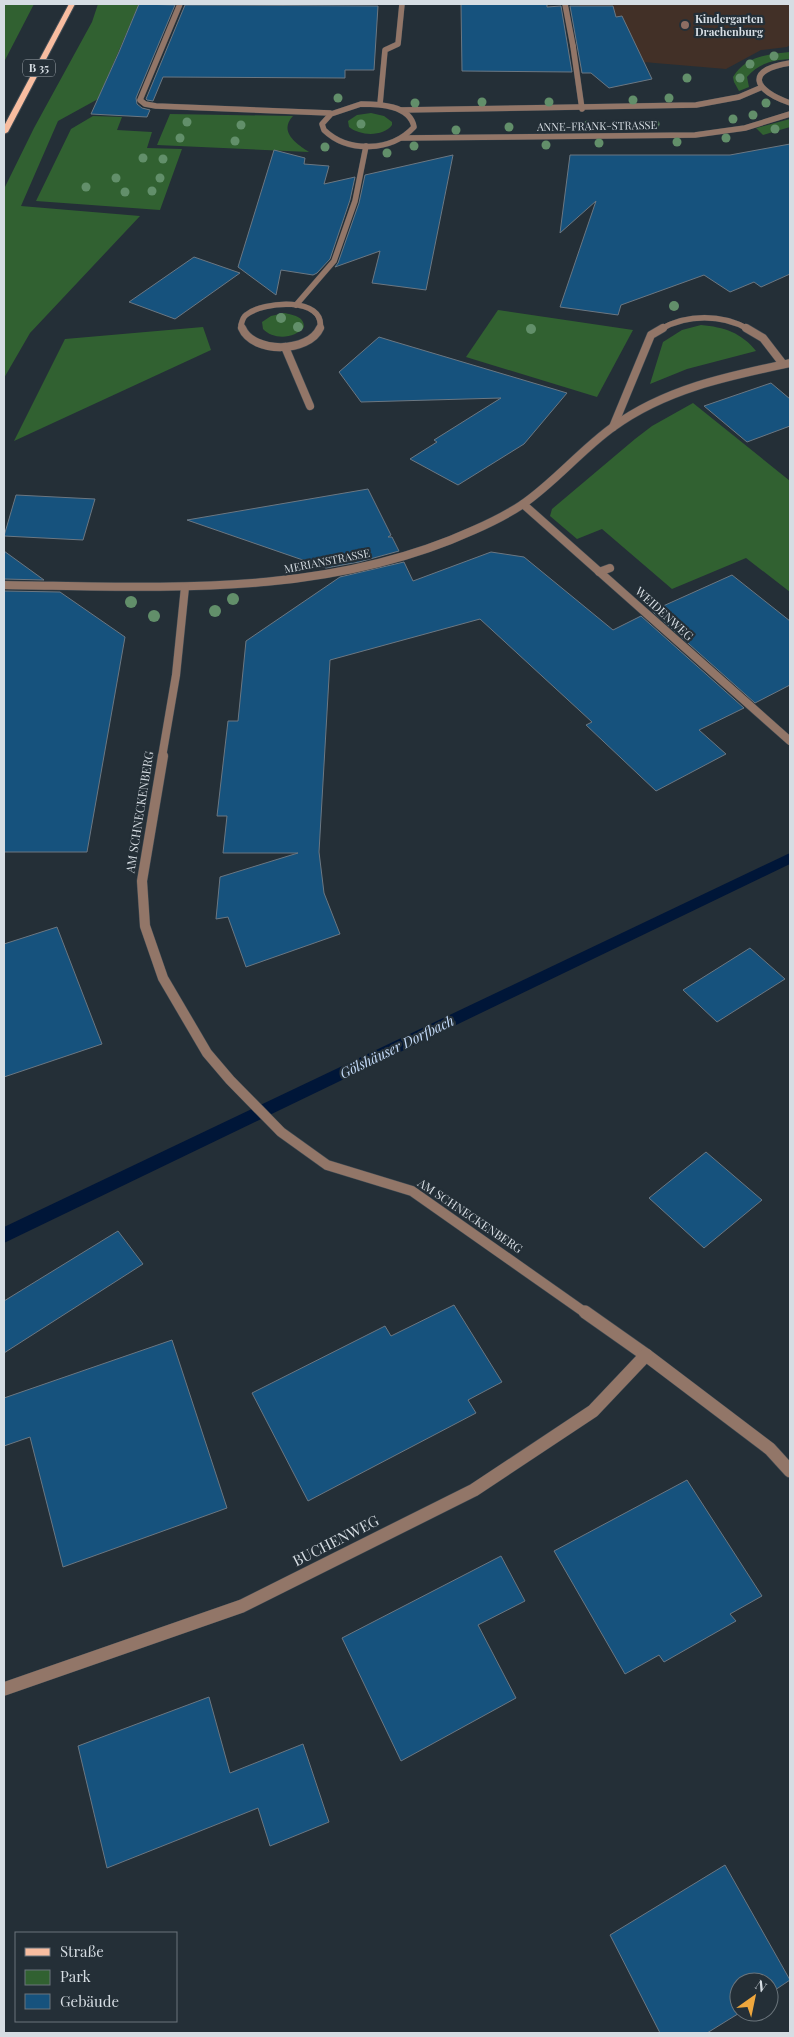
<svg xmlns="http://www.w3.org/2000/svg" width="794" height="2037" viewBox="0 0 794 2037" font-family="'Playfair Display',serif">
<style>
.education{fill:#423027}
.green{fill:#316131}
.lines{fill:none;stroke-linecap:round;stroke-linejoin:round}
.stream{fill:#001638;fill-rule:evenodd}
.building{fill:#16527d;stroke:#6b7782}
.service-far1-casing{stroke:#404b53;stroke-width:6}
.service-casing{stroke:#404b53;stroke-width:9}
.minor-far3-casing{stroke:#404b53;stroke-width:6}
.minor-far2-casing{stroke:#404b53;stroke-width:9}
.minor-far1-casing{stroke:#404b53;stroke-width:11}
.minor-casing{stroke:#404b53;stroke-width:14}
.primary-casing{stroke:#404b53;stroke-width:2}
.service-far1{stroke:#927668;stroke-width:5.5}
.service{stroke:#927668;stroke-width:8}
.minor-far3{stroke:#927668;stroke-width:5.5}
.minor-far2{stroke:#927668;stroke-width:8}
.minor-far1{stroke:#927668;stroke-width:10}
.minor{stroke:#927668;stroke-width:13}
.primary{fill:#f8bda0;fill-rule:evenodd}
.tree{fill:#628f6a}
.education-dot{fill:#8d6e63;stroke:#242f37;stroke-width:2}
.labels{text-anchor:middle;stroke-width:4.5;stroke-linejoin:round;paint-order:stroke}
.far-poi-label{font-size:11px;font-weight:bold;fill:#d6dde3;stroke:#242f37;text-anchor:start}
.shield{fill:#242f37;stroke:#a1a9af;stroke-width:1}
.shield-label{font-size:11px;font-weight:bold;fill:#d6dde3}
.far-street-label{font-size:11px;fill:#d6dde3;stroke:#242f37}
.street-label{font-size:12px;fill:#d6dde3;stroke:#242f37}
.water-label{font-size:14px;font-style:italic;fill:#c4dbf9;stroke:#242f37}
.near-street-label{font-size:15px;fill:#d6dde3;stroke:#242f37}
</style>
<rect width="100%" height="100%" fill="#242f37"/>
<path class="education" d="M579 4H790V45L787 47 761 50 726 69 584 57Z"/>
<g class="green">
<path d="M4 4H34L4 62Z"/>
<path d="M98 4H139L98 99 58 121 21 206 140 216 30 333 4 378V189L34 128 92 22Z"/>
<path d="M790 52V59C773 60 759 63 747 77L749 87 739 91 734 82 733 77C745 56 769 54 790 52Z"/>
<path d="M371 113 384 116 392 122V125C383 137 360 136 349 127L348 121 357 115Z"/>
<path d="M170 114 293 116C278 132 297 144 309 152L157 145Z"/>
<path d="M93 116 122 117 117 130 152 132 147 148 182 149 160 210 36 201 71 129Z"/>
<path d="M790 119V127L763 135 756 128Z"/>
<path d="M498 310 633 330 597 397 466 357Z"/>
<path d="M284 313C293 315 304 316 304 327 295 339 273 340 263 329L262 322 271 316Z"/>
<path d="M701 325C724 327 742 333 756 351L687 369 650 384 663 342 682 330Z"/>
<path d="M203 327 211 350 14 441 65 339Z"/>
<path d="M693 403 790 481V592L746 558 672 589 602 529 577 539 550 516 552 509 635 439 652 426Z"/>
</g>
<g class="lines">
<path class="stream" d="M790 853V864L4 1243V1227Z"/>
</g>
<g class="building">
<path d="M139 4 175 5 136 98 137 104 142 108 150 110 147 117 91 114 119 52Z"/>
<path d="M461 4H547V7L561 6 572 72 462 71Z"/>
<path d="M185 5 378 6 374 70H345V78L163 77 153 101 147 100 146 99Z"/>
<path d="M570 6H613L616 17 622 16 652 79 609 88 591 73H582Z"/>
<path d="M790 144V274L761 287 754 282 730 292 704 275 621 305 618 315 560 307 596 201 560 233 570 155H730Z"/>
<path d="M274 150 305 158 304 164 329 166 324 184 355 177 350 200 330 259 317 273 313 275 281 270 276 295 238 267Z"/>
<path d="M453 155 426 290 372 283 380 251 335 267 338 263 359 203 365 175Z"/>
<path d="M194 257 240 273 175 319 129 302Z"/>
<path d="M379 337 392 341 567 393 524 444 458 485 410 459 437 442 434 440 501 398 361 402 339 372Z"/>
<path d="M771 383 790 399V426L747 442 704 406Z"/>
<path d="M368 489 391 535 388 537H392L399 551 359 562 326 568 187 520Z"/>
<path d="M16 495 95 499 83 540 4 536Z"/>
<path d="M4 551 44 580 4 579Z"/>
<path d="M491 552 524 557 613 630 641 616 744 708 699 730 726 754 656 791 586 725 592 722 480 619 330 660 319 852 324 893 340 934 246 967 228 917 216 919 220 877 298 853H223L227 816H217L228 721H238L246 641 340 577 404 562 413 581Z"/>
<path d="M732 575 790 621V685L755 703 652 611Z"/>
<path d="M4 591 60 592 125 637 87 852H4Z"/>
<path d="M57 927 102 1044 4 1077V944Z"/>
<path d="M750 948 785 979 717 1022 683 990Z"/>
<path d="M706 1152 762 1200 704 1248 649 1198Z"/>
<path d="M118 1231 143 1264 4 1353V1301Z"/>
<path d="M454 1305 502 1382 468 1400 476 1413 308 1501 252 1393 385 1326 391 1336Z"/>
<path d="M172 1340 227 1508 63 1567 30 1437 4 1446V1398Z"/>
<path d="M687 1480 762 1596 730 1614 736 1621 664 1662 659 1655 625 1674 554 1551Z"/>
<path d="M501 1556 525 1601 478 1625 516 1698 401 1761 342 1638Z"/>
<path d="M209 1697 230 1773 303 1744 329 1822 270 1846 258 1808 107 1868 78 1746Z"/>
<path d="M725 1865 790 1980 769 1994V1982H739V2012H741L707 2033H660L610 1935Z"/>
</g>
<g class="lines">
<defs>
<g id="service-far1">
<path d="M180 4 140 100 145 104 156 106 330 113"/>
<path d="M573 46 582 109"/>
</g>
<g id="service">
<path d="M285 347 310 406"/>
<path d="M599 572 610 568"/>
</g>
<g id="minor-far3">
<path d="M565 4 573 46"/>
<path d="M790 63C745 70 753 90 790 103"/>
<path d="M361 104C379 104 410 105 414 127 391 152 348 153 324 130L322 124 331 114Z"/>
<path d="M380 104 385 50 398 44 402 4"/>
<path d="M401 110 696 105 739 97 760 88"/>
<path d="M402 138 695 135 745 128 790 114"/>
<path d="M296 305 334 261 355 201 366 146"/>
<path d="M243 329 241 325C242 321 243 317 246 315 263 301 326 296 320 329"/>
<path d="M661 329C687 314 722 314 748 329"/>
</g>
<g id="minor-far2">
<path d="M242 328C253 354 309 353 320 328"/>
<path d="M746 328 763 338 783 364"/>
<path d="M613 427 651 335 663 328"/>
<path d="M523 504 790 741"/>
<path d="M4 585C163 587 325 598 474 530 490 523 508 514 523 504 555 482 581 450 613 427 665 389 728 376 790 363"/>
<path d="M162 757 176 675 185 587"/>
</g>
<path id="minor-far1" d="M163 756 142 881 145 926 163 978 207 1053 230 1080 281 1132 327 1165 412 1191 587 1314"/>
<g id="minor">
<path d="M585 1312 646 1355 770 1449 790 1471"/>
<path d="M4 1689 242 1606 474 1490 593 1411 646 1355"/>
</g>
<path id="primary" d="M69 4H75L8 132 4 134V126Z"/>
</defs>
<use href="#service-far1" class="service-far1-casing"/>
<use href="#service" class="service-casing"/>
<use href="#minor-far3" class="minor-far3-casing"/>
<use href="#minor-far2" class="minor-far2-casing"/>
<use href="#minor-far1" class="minor-far1-casing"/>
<use href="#minor" class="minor-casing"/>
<use href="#primary" class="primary-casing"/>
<use href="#service-far1" class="service-far1"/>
<use href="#service" class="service"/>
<use href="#minor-far3" class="minor-far3"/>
<use href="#minor-far2" class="minor-far2"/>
<use href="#minor-far1" class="minor-far1"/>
<use href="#minor" class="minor"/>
<use href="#primary" class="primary"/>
</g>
<g class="tree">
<circle cx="774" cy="56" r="4.5"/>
<circle cx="750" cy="64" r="4.5"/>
<circle cx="687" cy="78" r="4.5"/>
<circle cx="740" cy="78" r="4.5"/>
<circle cx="338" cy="98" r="4.5"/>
<circle cx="669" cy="98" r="4.5"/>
<circle cx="633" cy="100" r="4.5"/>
<circle cx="482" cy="102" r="4.5"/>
<circle cx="549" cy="102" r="4.5"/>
<circle cx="415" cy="103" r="4.5"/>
<circle cx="766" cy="103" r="4.5"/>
<circle cx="753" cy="115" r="4.5"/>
<circle cx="733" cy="119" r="4.5"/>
<circle cx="187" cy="122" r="4.5"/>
<circle cx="361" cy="124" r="4.5"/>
<circle cx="655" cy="124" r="4.5"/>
<circle cx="241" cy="125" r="4.5"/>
<circle cx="588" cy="125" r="4.5"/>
<circle cx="509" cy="127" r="4.5"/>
<circle cx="775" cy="129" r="4.5"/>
<circle cx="456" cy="130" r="4.5"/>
<circle cx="180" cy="138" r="4.5"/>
<circle cx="726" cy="138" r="4.5"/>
<circle cx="235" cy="141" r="4.5"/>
<circle cx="677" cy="142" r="4.5"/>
<circle cx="599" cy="143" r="4.5"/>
<circle cx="546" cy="145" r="4.5"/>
<circle cx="414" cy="146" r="4.5"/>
<circle cx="325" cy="147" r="4.5"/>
<circle cx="387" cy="153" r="4.5"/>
<circle cx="143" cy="158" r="4.5"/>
<circle cx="163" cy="159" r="4.5"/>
<circle cx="116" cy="178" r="4.5"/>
<circle cx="160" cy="178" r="4.5"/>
<circle cx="86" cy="187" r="4.5"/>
<circle cx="152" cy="191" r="4.5"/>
<circle cx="125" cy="192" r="4.5"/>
<circle cx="674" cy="306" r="5"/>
<circle cx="281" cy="318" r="5"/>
<circle cx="298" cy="327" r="5"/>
<circle cx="531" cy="329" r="5"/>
<circle cx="233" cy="599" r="6"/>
<circle cx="131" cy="602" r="6"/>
<circle cx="215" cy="611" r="6"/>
<circle cx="154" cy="616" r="6"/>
</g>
<circle class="education-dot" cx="685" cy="25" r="5"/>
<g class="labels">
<g class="far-poi-label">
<text x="695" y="23">Kindergarten<tspan x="695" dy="13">Drachenburg</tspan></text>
</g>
<rect class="shield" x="23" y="59.5" width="32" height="17" rx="4"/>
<g class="shield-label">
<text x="39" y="72">B 35</text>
</g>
<g class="far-street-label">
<text transform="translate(597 126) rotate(-1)" y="4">ANNE-FRANK-STRASSE</text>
<text transform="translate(327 561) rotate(-11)" y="4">MERIANSTRASSE</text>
</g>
<g class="street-label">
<text transform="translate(664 614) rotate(42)" y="4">WEIDENWEG</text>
<text transform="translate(140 812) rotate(-81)" y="4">AM SCHNECKENBERG</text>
<text transform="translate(470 1216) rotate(34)" y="4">AM SCHNECKENBERG</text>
</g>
<g class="water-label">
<text transform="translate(397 1047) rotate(-26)" y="5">Gölshäuser Dorfbach</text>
</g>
<g class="near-street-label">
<text transform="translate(336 1541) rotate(-27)" y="5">BUCHENWEG</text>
</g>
</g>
<rect width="794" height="2037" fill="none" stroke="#d6dde3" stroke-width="10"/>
<rect x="15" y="1932" width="162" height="90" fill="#242f37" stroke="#6b757c"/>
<rect x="25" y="1948" width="25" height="8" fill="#f8bda0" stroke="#6b757c"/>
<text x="60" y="1957" font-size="15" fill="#d6dde3">Straße</text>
<rect x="25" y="1970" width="25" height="15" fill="#316131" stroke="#6b757c"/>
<text x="60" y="1982" font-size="15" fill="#d6dde3">Park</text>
<rect x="25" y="1994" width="25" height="15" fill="#16527d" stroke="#6b757c"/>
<text x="60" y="2007" font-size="15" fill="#d6dde3">Gebäude</text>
<g transform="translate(754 1997) rotate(33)"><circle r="24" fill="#242f37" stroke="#6b757c"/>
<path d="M0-4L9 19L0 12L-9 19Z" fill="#efa73d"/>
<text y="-8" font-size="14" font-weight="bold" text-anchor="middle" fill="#d6dde3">N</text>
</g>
</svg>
